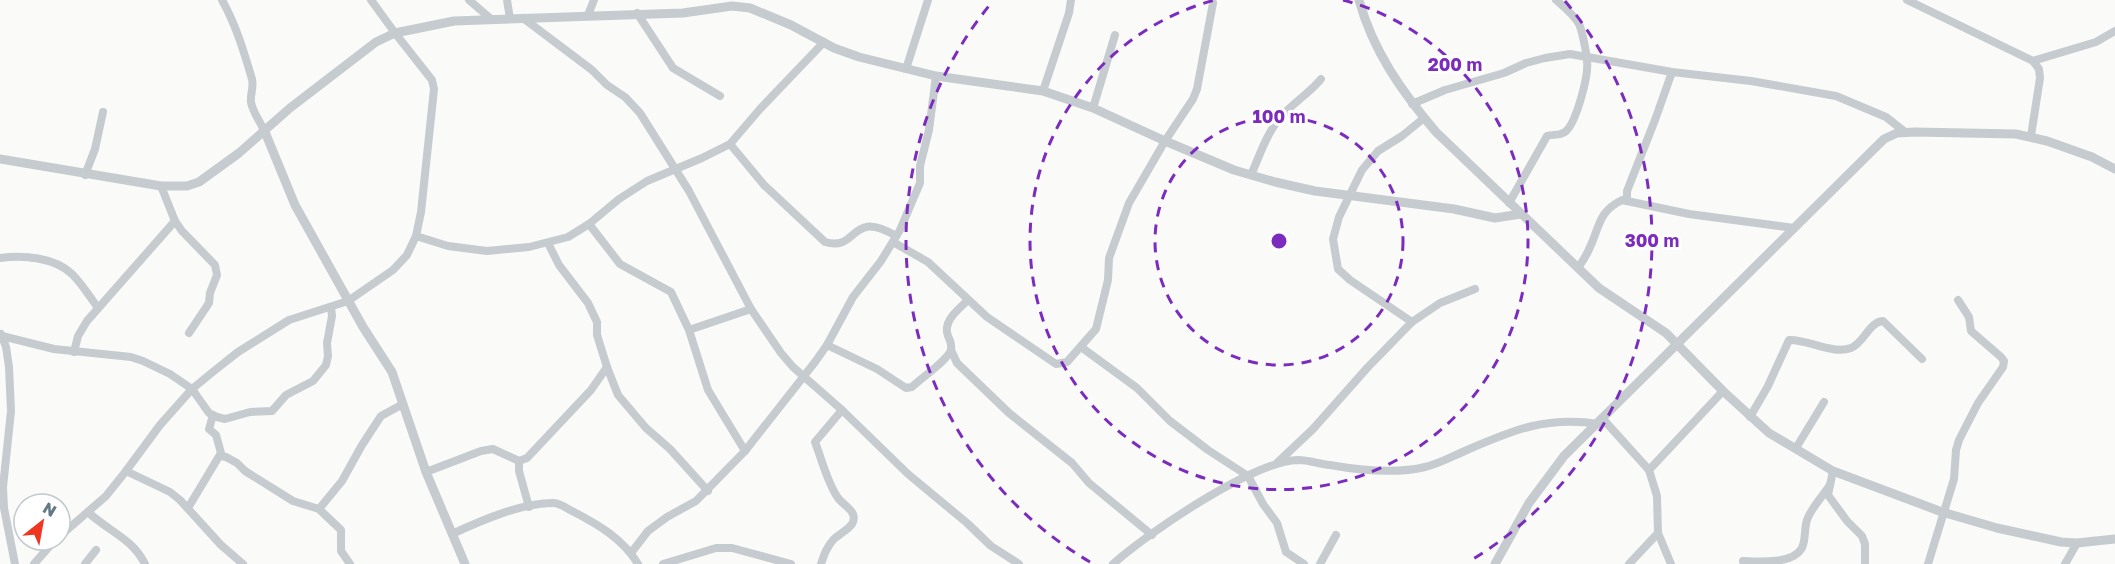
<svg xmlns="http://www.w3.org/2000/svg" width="2115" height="564" viewBox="0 0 2115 564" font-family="'Golos Text',sans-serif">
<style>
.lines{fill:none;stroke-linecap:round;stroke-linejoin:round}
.minor{stroke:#c5cbce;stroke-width:8}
.tertiary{stroke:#c5cbce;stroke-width:9}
.ring{fill:none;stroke:#7b2cbf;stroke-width:3;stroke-dasharray:10 8}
.centre{fill:#7b2cbf;stroke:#fff;stroke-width:3}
.ring-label{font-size:18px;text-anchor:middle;font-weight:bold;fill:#7b2cbf;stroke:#fff;stroke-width:6;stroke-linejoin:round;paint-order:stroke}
</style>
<rect width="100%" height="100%" fill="#fafaf8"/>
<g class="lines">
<g class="minor">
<path d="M222 0C236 25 244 52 252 79 254 88 250 94 251 102 252 111 261 123 265 132"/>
<path d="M469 0 491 19"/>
<path d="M507 0 510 19"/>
<path d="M1907 0 2033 61 2039 69 2040 78 2031 136"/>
<path d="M637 13 673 68 720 96"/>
<path d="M588 15 594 0"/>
<path d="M523 18 592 70 607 85 625 97 640 113 689 191 751 309 781 353 793 367 842 410 908 474 967 523 991 546 1019 564"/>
<path d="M2033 61 2096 42 2115 31"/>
<path d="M906 69 928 0"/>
<path d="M1043 91 1069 13 1071 0"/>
<path d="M1412 104 1445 90 1504 73 1526 63 1545 58 1570 54 1672 72 1751 81 1836 96 1886 117 1905 132"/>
<path d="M1093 108 1115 35"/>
<path d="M730 144 764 185 825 242C859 252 849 208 896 236"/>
<path d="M85 175 95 149 103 112"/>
<path d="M1251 175C1259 157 1266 135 1279 119 1291 104 1309 94 1321 79"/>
<path d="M161 186 175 221 182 231 215 265 217 275 210 293 209 303 189 333"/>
<path d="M1627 201V191L1655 120 1672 72"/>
<path d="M1509 203 1547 136C1553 134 1559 136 1565 132 1576 124 1589 75 1587 61 1587 55 1582 30 1579 24 1574 15 1564 7 1556 0"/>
<path d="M589 224 620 264 671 292 689 330 708 390 745 451"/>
<path d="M416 236 448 246 487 251 529 247 568 237 589 224 619 199 647 181 702 158 730 144 760 109 824 42"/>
<path d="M893 242 928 262 987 317 1056 364 1067 362 1096 329 1108 280 1109 258 1129 203 1165 141 1193 99 1197 89 1213 3"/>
<path d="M548 243 559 265 588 303 597 322V335L607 367 618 395 646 428 670 449 708 491"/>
<path d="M0 258C23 255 54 257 72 274 82 284 90 297 98 308"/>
<path d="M1578 268C1582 262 1587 255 1590 247 1600 226 1598 212 1622 200L1689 214 1794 228"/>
<path d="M1412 322 1350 280 1338 269 1333 239 1339 217 1362 170 1378 151 1402 136 1424 118"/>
<path d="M689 330 751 309"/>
<path d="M1 334 6 347 9 367 11 411 3 487 4 508 15 564"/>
<path d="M2 336 54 349 131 357 143 361 170 374 192 389 209 413 217 417 225 419 250 412 272 411 286 395 313 381 326 365 328 356 327 343 332 316 331 307"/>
<path d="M827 345 877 369 906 388 912 387C921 378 947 361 951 350 952 344 950 340 948 336 942 321 959 309 968 300"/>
<path d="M1081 347 1137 388 1170 421 1208 450 1248 476 1263 504 1277 523 1286 552 1304 564"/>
<path d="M951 350 957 363 1009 413 1072 463 1089 483 1152 535"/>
<path d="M74 352 78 336 87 321 175 221"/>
<path d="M1750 417 1768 386 1789 340C1807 339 1833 355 1851 348 1864 343 1869 322 1883 321L1922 359"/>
<path d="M1603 419 1649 470 1657 496 1658 533 1671 564"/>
<path d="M1796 448 1824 402"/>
<path d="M220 456 226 457 237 463 245 471 293 501 319 509 341 530V551L350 564"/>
<path d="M519 461V471L529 507"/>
<path d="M1277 463 1313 429 1368 367 1412 322 1440 303 1475 289"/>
<path d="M1649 470 1723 391"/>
<path d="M126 471 170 492 180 500 221 545 243 564"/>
<path d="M1833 471 1828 495 1847 521 1862 536 1865 544V564"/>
<path d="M426 472 481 451 493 449 519 461 527 458 591 390 607 367"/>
<path d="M188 508 221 453 216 435 209 429 213 415"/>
<path d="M319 509 342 481 362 445 381 416 403 404"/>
<path d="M88 512C108 531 132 538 145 564"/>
<path d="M452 534C480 521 521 503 553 503 561 503 567 509 574 512 599 525 623 539 638 564"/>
<path d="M60 536 106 496 126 471 160 425 192 389 214 371 238 352 289 320 348 301 393 270 407 255 416 236 421 212 434 89 432 80 395 33 371 0"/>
<path d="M631 553 648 531 667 517 696 501 745 451 815 362 827 345 853 297 881 261 900 230 920 183V166L929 130 936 76"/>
<path d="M1743 561C1761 562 1793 564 1802 548 1806 539 1804 529 1807 520 1811 508 1823 496 1830 485"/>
<path d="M34 564 55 540"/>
<path d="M85 564 96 550"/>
<path d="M663 564 716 548H732L791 564"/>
<path d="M821 564C824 555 827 546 834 539 839 534 848 530 852 524 859 512 844 506 838 498 827 482 822 460 815 442L842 410"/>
<path d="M1113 564C1148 533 1253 461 1298 460 1309 460 1319 464 1330 465 1358 470 1396 474 1425 467 1439 464 1453 456 1467 450 1513 430 1546 416 1599 424"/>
<path d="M1320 564 1336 535"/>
<path d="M1629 564 1658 533"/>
<path d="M1928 564 1954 479 1956 450 1959 440 1978 403 2003 367 2004 361 2001 357 1971 331 1969 317 1958 300"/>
<path d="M2065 564 2077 543"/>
</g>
<g class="tertiary">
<path d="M1359 0C1373 51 1402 92 1436 132L1599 288 1666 333 1723 391 1769 433 1833 471 1942 512 1997 528 2061 542 2077 543 2115 539"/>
<path d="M265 132 295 205 363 327 392 372 426 472 465 564"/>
<path d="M0 159 161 186H187L199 182 239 153 290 108 359 55 376 42 395 33 454 21 683 13 732 6 750 8 791 25 834 48 859 57 936 76 1043 91 1093 108 1165 141 1234 170 1275 182 1315 191 1454 209 1495 218 1521 214"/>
<path d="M1495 564 1529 503 1564 456 1884 139 1897 133 1915 132 2016 134 2047 141 2092 157 2115 169"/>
</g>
</g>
<g class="ring">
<circle cx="1279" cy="241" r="124"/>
<path d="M1343 0A249 249 0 1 1 1215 0"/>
<path d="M1090 562A373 373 0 0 1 993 1M1565 1A373 373 0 0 1 1468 562"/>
</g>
<circle cx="1279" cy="241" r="9" class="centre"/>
<g class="ring-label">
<text x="1455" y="71">200 m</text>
<text x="1279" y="123">100 m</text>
<text x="1652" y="247">300 m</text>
</g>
<g transform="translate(42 522) rotate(31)"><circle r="28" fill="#ffffff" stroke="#c1cace" stroke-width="1.5"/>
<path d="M0-4.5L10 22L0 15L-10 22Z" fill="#ef3622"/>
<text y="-9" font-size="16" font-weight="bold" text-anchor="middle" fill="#637a85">N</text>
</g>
</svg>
